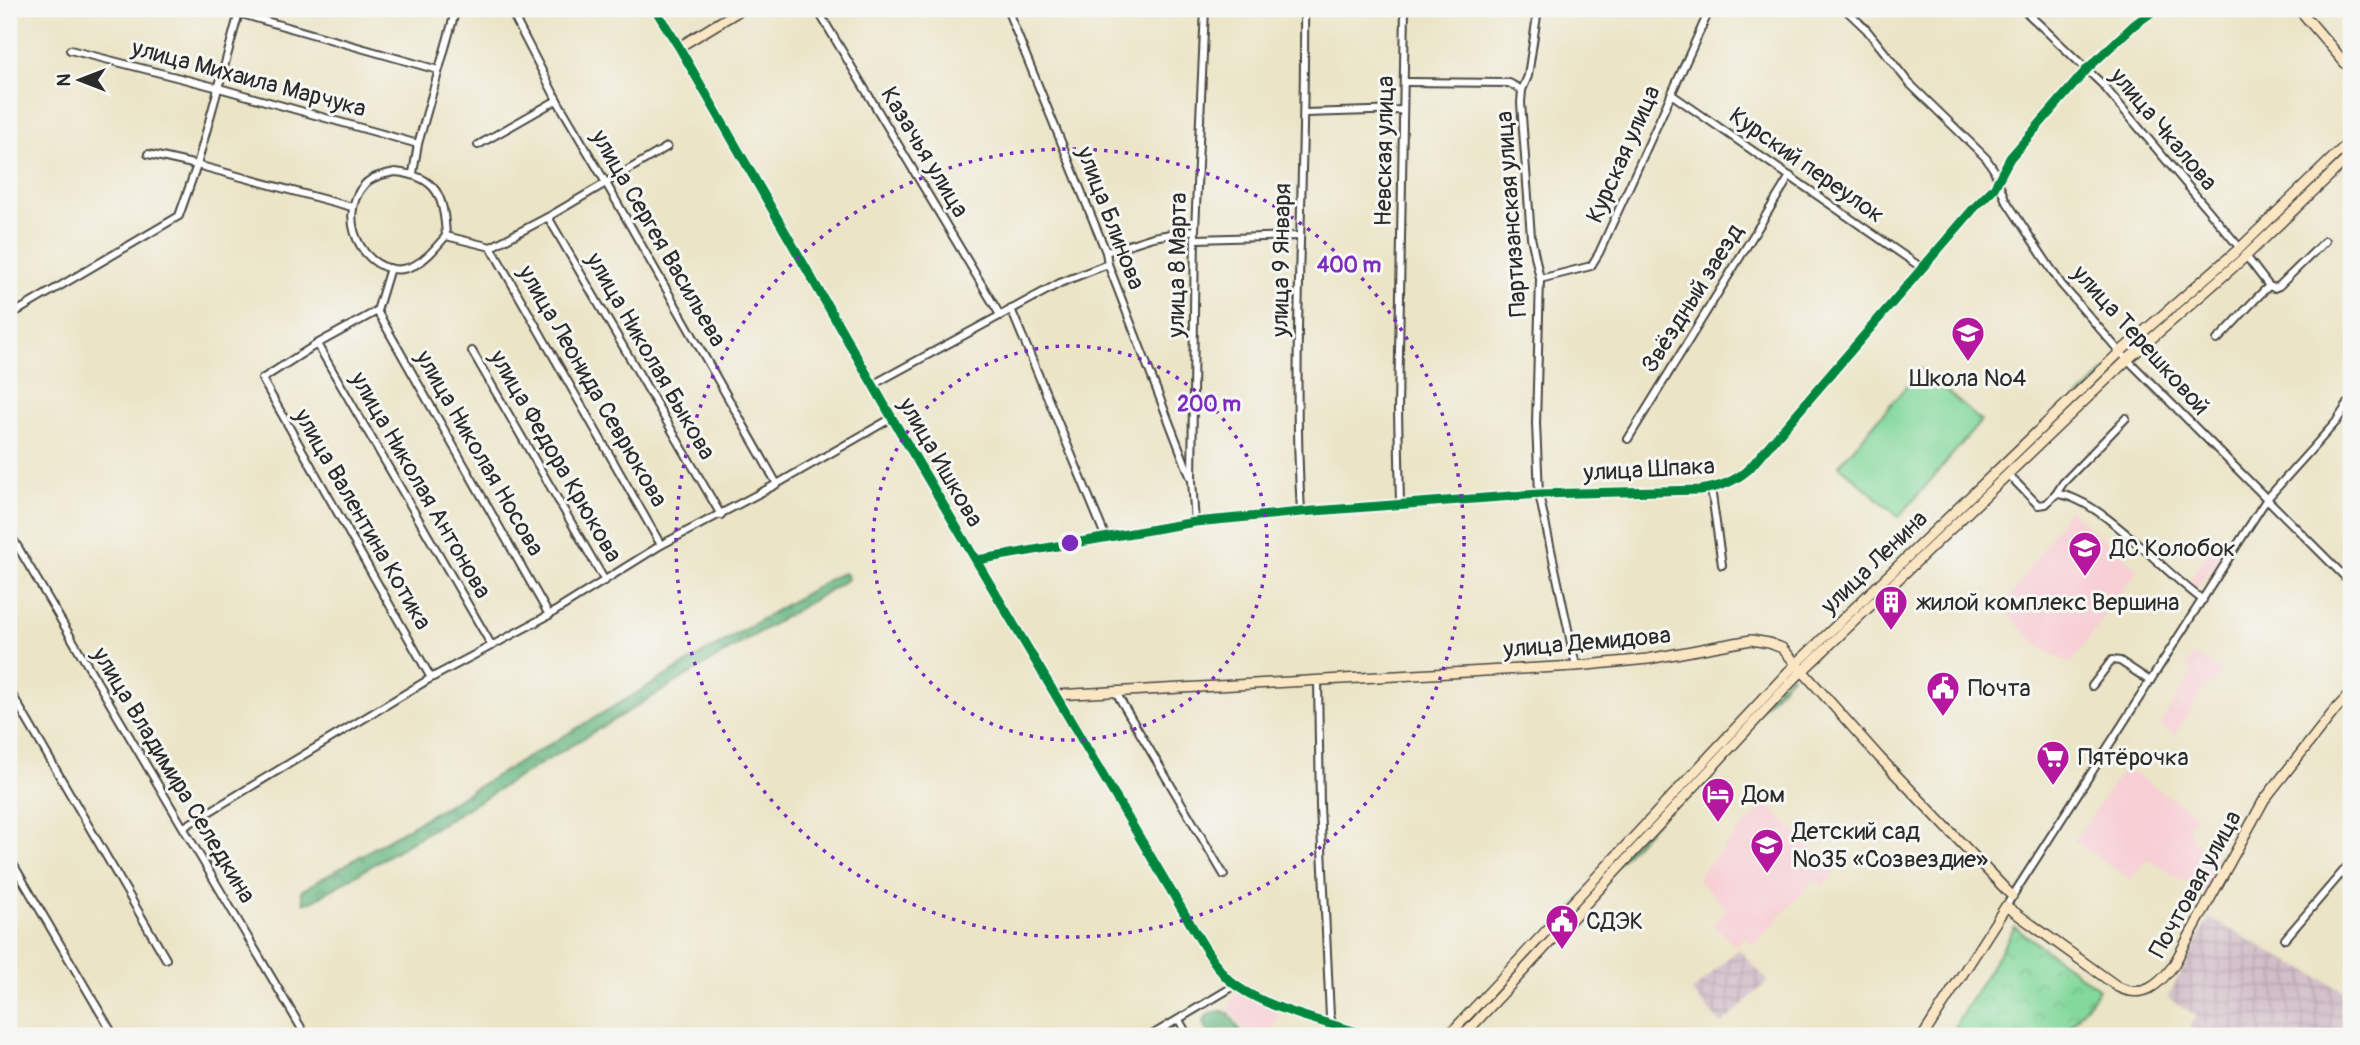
<svg xmlns="http://www.w3.org/2000/svg" width="2360" height="1045" viewBox="0 0 2360 1045" font-family="Pangolin,sans-serif">
<style>
.built{fill:#f7cfd5}
.industrial{fill:url(#industrial-grid)}
.green{fill:#83d89b;stroke:#578263;stroke-width:2}
.forest{fill:url(#forest-crowns);stroke:#4a7257;stroke-width:2}
.park{fill:url(#park-crowns);stroke:#578263;stroke-width:2}
.lines{fill:none;stroke-linecap:round;stroke-linejoin:round}
.street-casing{stroke:#484742;stroke-width:10}
.secondary-casing{stroke:#484742;stroke-width:12}
.street{stroke:#fff;stroke-width:6}
.secondary{stroke:#fbe6c4;stroke-width:9}
.cycleway-casing{stroke:#f6f6f2;stroke-width:13}
.cycleway{stroke:#00873e;stroke-width:9}
.ring{fill:none;stroke:#7b2cbf;stroke-width:3.5;stroke-dasharray:3.5 7}
.labels{text-anchor:middle;stroke-width:6;stroke-linejoin:round;paint-order:stroke}
.street-label{font-size:24px;fill:#2b2b2b;stroke:#f6f6f2}
.poi-label{font-size:24px;fill:#2b2b2b;stroke:#f6f6f2;text-anchor:start}
.centre{fill:#7b2cbf;stroke:#f6f6f2;stroke-width:3.5}
.ring-label{font-size:21px;text-anchor:middle;font-weight:bold;fill:#7b2cbf;stroke:#f6f6f2;stroke-width:6;stroke-linejoin:round;paint-order:stroke}
</style>
<defs>
<pattern id="industrial-grid" width="8" height="8" patternUnits="userSpaceOnUse" patternTransform="scale(1.75)"><rect width="8" height="8" fill="#d2bdc8"/><path d="M0 4h8M4 0v8" fill="none" stroke="#b4a3ac"/></pattern>
<pattern id="forest-crowns" width="20" height="18" patternUnits="userSpaceOnUse" patternTransform="scale(1.75)"><rect width="20" height="18" fill="#6ab883"/><path d="M2 6a3 3 0 1 1 6 0M12 15a3 3 0 1 1 6 0" fill="none" stroke="#57966b"/></pattern>
<pattern id="park-crowns" width="20" height="18" patternUnits="userSpaceOnUse" patternTransform="scale(1.75)"><rect width="20" height="18" fill="#83d89b"/><path d="M2 6a3 3 0 1 1 6 0M12 15a3 3 0 1 1 6 0" fill="none" stroke="#71ba86"/></pattern>
</defs>
<rect width="100%" height="100%" fill="#f6f6f2"/>
<filter id="ink" filterUnits="userSpaceOnUse"><feTurbulence type="fractalNoise" baseFrequency=".0143" numOctaves="2"/><feDisplacementMap in="SourceGraphic" scale="14" xChannelSelector="R" yChannelSelector="G"/><feConvolveMatrix kernelMatrix="1 2 1 2 8 2 1 2 1" color-interpolation-filters="sRGB"/></filter>
<filter id="wash" filterUnits="userSpaceOnUse"><feTurbulence type="fractalNoise" baseFrequency=".00686" numOctaves="4" result="noise"/><feDisplacementMap in="SourceGraphic" scale="28" xChannelSelector="R" yChannelSelector="G"/><feGaussianBlur stdDeviation="1.57" result="paint"/><feColorMatrix in="noise" values="0 0 0 0 0 0 0 0 0 0 0 0 0 0 0 0 0 1.4 0 .05"/><feComposite in="paint" operator="in"/></filter>
<g filter="url(#wash)">
<rect width="100%" height="100%" fill="#ebe4c6"/>
<g class="built">
<path d="M2068 509 2138 569 2071 664 2039 647 2003 609Z"/>
<path d="M2221 535 2231 542 2196 590 2187 583Z"/>
<path d="M2194 654 2222 672 2213 686 2208 683 2175 735 2160 725 2193 672 2186 667Z"/>
<path d="M2125 767 2196 815 2187 831 2193 835 2191 839 2221 864 2205 895 2147 859 2131 880 2074 841Z"/>
<path d="M1765 804 1837 871 1823 886 1815 879 1754 945 1745 937 1736 946 1713 924 1727 908 1696 878Z"/>
<path d="M1236 993 1242 994 1279 1014 1270 1036H1248L1229 1008V1003Z"/>
</g>
<g class="industrial">
<path d="M2209 918 2351 995V1036H2204L2190 1027 2197 1016 2168 998Z"/>
<path d="M1738 949 1768 981 1722 1024 1692 992Z"/>
</g>
<g class="green">
<path d="M2351 145V150L2242 255 2132 352 2129 349Z"/>
<path d="M2114 363 2116 365 1810 660 1809 657Z"/>
<path d="M1921 369 1981 421 1899 517 1839 465Z"/>
<path d="M1790 674 1792 676 1458 1036H1454Z"/>
</g>
<g class="forest">
<path d="M844 573 847 575 848 579 311 902 304 903 301 891 835 576Z"/>
<path d="M1221 1011 1229 1013 1243 1036H1210L1204 1023 1205 1018 1211 1013Z"/>
</g>
<path class="park" d="M2015 927 2099 989 2063 1036H1970L1955 1026Z"/>
</g>
<g filter="url(#ink)">
<g class="lines">
<defs>
<g id="street">
<path d="M224 9 438 70"/>
<path d="M510 9 557 100 606 183 777 484"/>
<path d="M817 9 1000 315"/>
<path d="M1007 9 1106 252 1108 264 1190 476"/>
<path d="M1538 9 1528 76 1522 90 1521 103 1531 237 1540 279 1536 423 1539 494 1576 666"/>
<path d="M1845 9 1866 29 1909 83 1986 158 1994 170 2005 199 2061 284 2120 352 2351 583"/>
<path d="M2023 9 2102 84 2240 248"/>
<path d="M70 50 219 88 418 144"/>
<path d="M1405 82 1509 83 1522 90"/>
<path d="M1671 94 1922 268"/>
<path d="M1305 113 1403 110"/>
<path d="M478 145 557 100"/>
<path d="M148 154 197 165 352 207"/>
<path d="M395 172C438 176 444 197 446 236 436 247 428 258 415 265 371 287 331 220 365 184 373 176 385 174 395 172Z"/>
<path d="M413 173 418 144 456 9"/>
<path d="M548 217 721 515"/>
<path d="M446 236 491 247 548 217 667 147"/>
<path d="M1196 239 1300 236"/>
<path d="M491 247 661 545"/>
<path d="M1106 252 1153 237 1195 230"/>
<path d="M2246 256 2269 286"/>
<path d="M390 268 377 311 317 344 262 379 431 678"/>
<path d="M1540 279 1591 266 1599 253 1710 9"/>
<path d="M1011 309 1106 538"/>
<path d="M377 311 549 615"/>
<path d="M9 316 179 216 197 165 240 9"/>
<path d="M2217 340C2235 323 2250 303 2269 286L2274 288 2279 286 2325 241"/>
<path d="M317 344 492 646"/>
<path d="M472 351 605 581"/>
<path d="M874 384 1060 283 1108 264"/>
<path d="M1628 439 1790 176"/>
<path d="M2008 474 2038 505 2046 504 2056 494C2099 496 2165 574 2203 600"/>
<path d="M1711 488 1722 565"/>
<path d="M2056 494 2063 483 2126 418"/>
<path d="M1400 505 1398 410 1405 9"/>
<path d="M1301 512C1291 344 1306 176 1304 9"/>
<path d="M1195 522 1192 481 1195 230 1205 9"/>
<path d="M9 532 306 1036"/>
<path d="M977 560 1195 522 1301 512 1539 494 1700 490C1720 487 1734 482 1749 469L1974 208 1994 188 2010 158 2088 68 2134 25 2156 9"/>
<path d="M1318 680 1320 806 1330 1016 1333 1024"/>
<path d="M2092 686 2112 660 2120 661 2150 681"/>
<path d="M9 689 166 959"/>
<path d="M1115 691 1224 875"/>
<path d="M184 827 431 678 549 615 661 545 777 484 892 418"/>
<path d="M9 857 114 1036"/>
<path d="M2006 906 2266 500 2336 422 2351 399"/>
<path d="M2285 939 2351 862"/>
<path d="M1179 1020 1188 1036"/>
<path d="M1150 1036 1236 985"/>
</g>
<g id="secondary">
<path d="M655 9 679 47 892 418 1203 945C1211 957 1219 971 1229 980 1261 1008 1329 1023 1370 1036"/>
<path d="M2299 9 2351 70"/>
<path d="M679 47 742 9"/>
<path d="M1056 695 1576 666 1648 659 1751 640 1769 643 1782 648 1880 758 2012 896"/>
<path d="M1448 1036 1788 672 2120 352 2240 248 2351 140"/>
<path d="M1463 1036 1794 679 2127 360 2246 256 2351 155"/>
<path d="M1923 1036 2006 906 2118 987C2143 999 2158 986 2173 966L2264 800 2335 710 2351 693"/>
</g>
</defs>
<use href="#street" class="street-casing"/>
<use href="#secondary" class="secondary-casing"/>
<use href="#street" class="street"/>
<use href="#secondary" class="secondary"/>
<defs>
<g id="cycleway">
<path d="M655 9 679 47 892 418 1203 945C1211 957 1219 971 1229 980 1261 1008 1329 1023 1370 1036"/>
<path d="M977 560 1195 522 1301 512 1539 494 1700 490C1720 487 1734 482 1749 469L1974 208 1994 188 2010 158 2088 68 2134 25 2156 9"/>
</g>
</defs>
<use href="#cycleway" class="cycleway-casing"/>
<use href="#cycleway" class="cycleway"/>
</g>
</g>
<g class="ring">
<circle cx="1070" cy="543" r="197"/>
<circle cx="1070" cy="543" r="394"/>
</g>
<defs>
<symbol id="school-pin" viewBox="-11 -11 22 30"><path d="M0 17L-7.5 6A9.5 9.5 0 1 1 7.5 6Z" fill="#b5179e" stroke="#f6f6f2"/><path d="M0-5L7-2L0 1L-7-2ZM-4 1L0 2.5L4 1V4Q0 6-4 4Z" fill="#fff"/></symbol>
<symbol id="building-pin" viewBox="-11 -11 22 30"><path d="M0 17L-7.5 6A9.5 9.5 0 1 1 7.5 6Z" fill="#b5179e" stroke="#f6f6f2"/><path d="M-4-6H4V6H1V3H-1V6H-4ZM-2.5-4.3h1.7v1.8h-1.7ZM.8-4.3h1.7v1.8H.8ZM-2.5-1h1.7V.8h-1.7ZM.8-1h1.7V.8H.8Z" fill="#fff"/></symbol>
<symbol id="civic-pin" viewBox="-11 -11 22 30"><path d="M0 17L-7.5 6A9.5 9.5 0 1 1 7.5 6Z" fill="#b5179e" stroke="#f6f6f2"/><path d="M-.6-6.5H3V-4.5H.6V-3L4-1V1h2V6H-6V1h2V-1L-.6-3ZM-1.2 2.5V6h2.4V2.5Z" fill="#fff"/></symbol>
<symbol id="supermarket-pin" viewBox="-11 -11 22 30"><path d="M0 17L-7.5 6A9.5 9.5 0 1 1 7.5 6Z" fill="#b5179e" stroke="#f6f6f2"/><path d="M-6-5.5h2.5l.6 2H6L4.5 2H-2.5L-4.4-4H-6ZM-1.5 3.2a1.3 1.3 0 1 0 .1 0ZM3 3.2a1.3 1.3 0 1 0 .1 0Z" fill="#fff"/></symbol>
<symbol id="hotel-pin" viewBox="-11 -11 22 30"><path d="M0 17L-7.5 6A9.5 9.5 0 1 1 7.5 6Z" fill="#b5179e" stroke="#f6f6f2"/><path d="M-6-4.5h1.5V1H6V5H4.5V3h-9V5H-6ZM-4 0a1.8 1.8 0 1 1 3.6 0ZM.5 0V-2.5h3Q6-2.5 6 0Z" fill="#fff"/></symbol>
</defs>
<g fill-rule="evenodd">
<use href="#school-pin" x="1949" y="314" width="38" height="52"/>
<use href="#school-pin" x="2066" y="529" width="38" height="52"/>
<use href="#building-pin" x="1872" y="583" width="38" height="52"/>
<use href="#civic-pin" x="1924" y="669" width="38" height="52"/>
<use href="#supermarket-pin" x="2034" y="738" width="38" height="52"/>
<use href="#hotel-pin" x="1699" y="775" width="38" height="52"/>
<use href="#school-pin" x="1748" y="826" width="38" height="52"/>
<use href="#civic-pin" x="1543" y="902" width="38" height="52"/>
</g>
<g class="labels">
<g class="street-label">
<text transform="translate(249 78) rotate(15)" y="8">улица Михаила Марчука</text>
<text transform="translate(2164 129) rotate(50)" y="8">улица Чкалова</text>
<text transform="translate(1384 151) rotate(-89)" y="8">Невская улица</text>
<text transform="translate(925 152) rotate(59)" y="8">Казачья улица</text>
<text transform="translate(1623 154) rotate(-66)" y="8">Курская улица</text>
<text transform="translate(1807 165) rotate(35)" y="8">Курский переулок</text>
<text transform="translate(1511 214) rotate(-94)" y="8">Партизанская улица</text>
<text transform="translate(1111 218) rotate(69)" y="8">улица Блинова</text>
<text transform="translate(659 238) rotate(60)" y="8">улица Сергея Васильева</text>
<text transform="translate(1281 260) rotate(-89)" y="8">улица 9 Января</text>
<text transform="translate(1177 265) rotate(-89)" y="8">улица 8 Марта</text>
<text transform="translate(1692 298) rotate(-58)" y="8">Звёздный заезд</text>
<text transform="translate(2141 340) rotate(48)" y="8">улица Терешковой</text>
<text transform="translate(651 356) rotate(60)" y="8">улица Николая Быкова</text>
<text transform="translate(593 386) rotate(60)" y="8">улица Леонида Севрюкова</text>
<text transform="translate(480 453) rotate(60)" y="8">улица Николая Носова</text>
<text transform="translate(556 456) rotate(60)" y="8">улица Федора Крюкова</text>
<text transform="translate(941 462) rotate(60)" y="8">улица Ишкова</text>
<text transform="translate(1649 469) rotate(-3)" y="8">улица Шпака</text>
<text transform="translate(421 485) rotate(60)" y="8">улица Николая Антонова</text>
<text transform="translate(363 519) rotate(60)" y="8">улица Валентина Котика</text>
<text transform="translate(1874 562) rotate(-44)" y="8">улица Ленина</text>
<text transform="translate(1587 642) rotate(-5)" y="8">улица Демидова</text>
<text transform="translate(174 775) rotate(59)" y="8">улица Владимира Селедкина</text>
<text transform="translate(2195 884) rotate(-61)" y="8">Почтовая улица</text>
</g>
<g class="poi-label">
<text x="1968" y="386" text-anchor="middle">Школа №4</text>
<text x="2110" y="556">ДС Колобок</text>
<text x="1916" y="610">жилой комплекс Вершина</text>
<text x="1968" y="696">Почта</text>
<text x="2078" y="765">Пятёрочка</text>
<text x="1742" y="802">Дом</text>
<text x="1792" y="839">Детский сад<tspan x="1792" dy="28">№35 «Созвездие»</tspan></text>
<text x="1586" y="929">СДЭК</text>
</g>
</g>
<circle cx="1070" cy="543" r="10" class="centre"/>
<g class="ring-label">
<text x="1349" y="272">400 m</text>
<text x="1209" y="411">200 m</text>
</g>
<rect width="2360" height="1045" fill="none" stroke="#f6f6f2" stroke-width="35"/>
<g transform="translate(80 80) rotate(270)" stroke="#f6f6f2" stroke-width="5" paint-order="stroke">
<path d="M0-5L12 26L0 18L-12 26Z" fill="#2b2b2b"/>
<text y="-10" font-size="19" font-weight="bold" text-anchor="middle" fill="#2b2b2b">N</text>
</g>
</svg>
